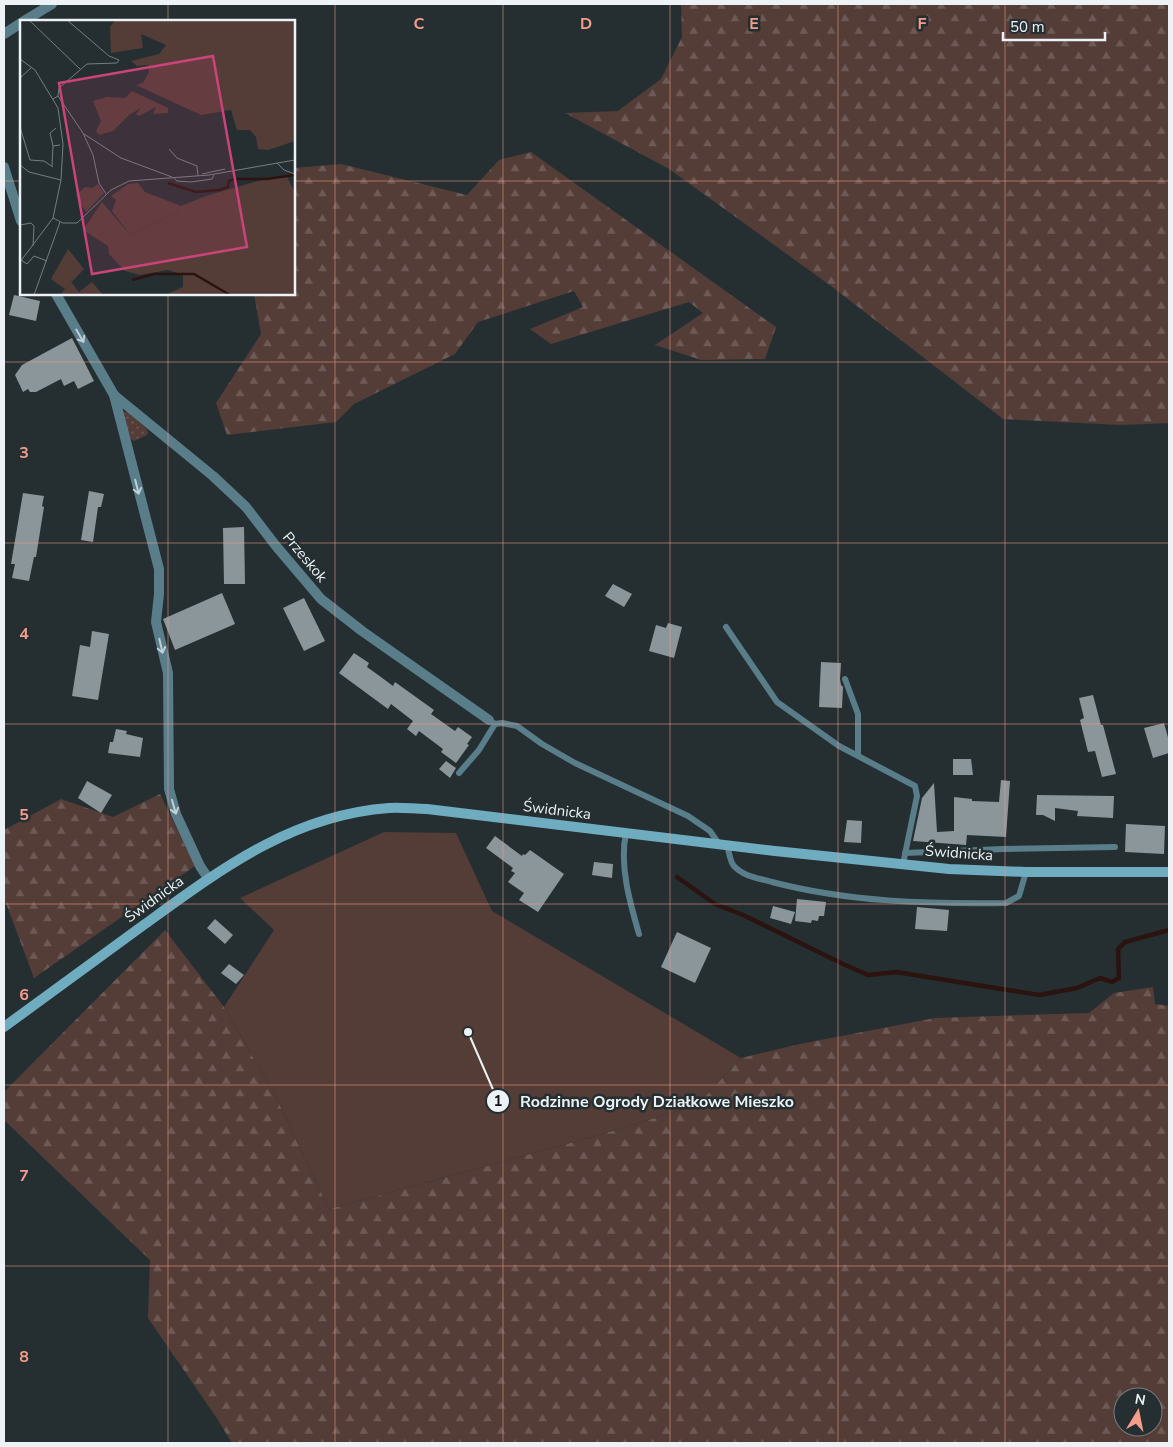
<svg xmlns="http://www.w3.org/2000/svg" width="1173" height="1447" viewBox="0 0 1173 1447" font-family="'Nunito Sans',sans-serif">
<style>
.grass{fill:url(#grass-dots)}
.forest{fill:url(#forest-firs);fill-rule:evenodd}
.garden{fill:#543c37}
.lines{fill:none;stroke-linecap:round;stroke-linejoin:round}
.stream{stroke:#2b130f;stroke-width:4.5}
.building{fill:#8b969b}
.lane{stroke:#597e8a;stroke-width:6}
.street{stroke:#597e8a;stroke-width:10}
.secondary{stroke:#70acc0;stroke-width:10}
.oneway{stroke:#c0cfd5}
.grid{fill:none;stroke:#f49d8b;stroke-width:1;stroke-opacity:0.55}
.labels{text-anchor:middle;stroke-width:5;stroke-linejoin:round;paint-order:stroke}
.street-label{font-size:15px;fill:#ecf2f5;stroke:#252f32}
.inset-river{fill:none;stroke:#2b130f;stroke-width:2.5}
.inset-road{fill:none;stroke:#757d80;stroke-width:1}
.view{fill:#ca447a;fill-opacity:0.15;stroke:#ca447a;stroke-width:2.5}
.inset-edge{fill:none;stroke:#ecf2f5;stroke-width:2.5}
.grid-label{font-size:16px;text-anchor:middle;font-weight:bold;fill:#f49d8b;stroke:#252f32;stroke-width:5;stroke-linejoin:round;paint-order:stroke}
.leader{fill:none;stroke:#ecf2f5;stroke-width:2}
.callout-dot{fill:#ecf2f5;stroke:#252f32;stroke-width:2}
.mark-label{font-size:15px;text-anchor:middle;font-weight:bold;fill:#111}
.callout-label{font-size:16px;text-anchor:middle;font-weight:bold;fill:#ecf2f5;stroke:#252f32;stroke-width:5;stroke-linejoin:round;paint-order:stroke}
</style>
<defs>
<pattern id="grass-dots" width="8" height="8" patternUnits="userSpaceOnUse" patternTransform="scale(1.25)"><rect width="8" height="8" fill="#543c37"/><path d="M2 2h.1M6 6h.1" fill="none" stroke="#6d5955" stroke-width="1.8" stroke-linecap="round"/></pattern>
<pattern id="forest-firs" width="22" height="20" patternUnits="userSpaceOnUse" patternTransform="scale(1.25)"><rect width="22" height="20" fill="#543c37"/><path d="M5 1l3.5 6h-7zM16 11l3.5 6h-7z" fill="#6d5955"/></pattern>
</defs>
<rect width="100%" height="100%" fill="#252f32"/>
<path class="grass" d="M124 412H127L146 428 148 432 147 435 134 441 129 438 123 414Z"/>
<g class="forest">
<path d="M681 4H1169V423L1120 425 1003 419 831 286 669 169 565 113 618 111 661 79 682 37Z"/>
<path d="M531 152 776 327 765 359 701 360 655 345 703 313 689 302 551 344 530 329 583 307 574 291 478 322 455 354 354 404 336 422 227 435 216 403 261 334 254 294H294V168L341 164 467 195 499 160Z"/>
<path d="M160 794 195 866 34 978 4 898V830L61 799 113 817Z"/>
<path d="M165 930 224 1007 275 1095 329 1209 599 1135 697 1105 741 1058 800 1044 935 1018 1089 1013 1114 993 1153 987 1155 1004 1169 1006V1443H232L216 1417 148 1318 150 1260 4 1120V1092ZM1123 1397H1153V1427H1123Z"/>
</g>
<path class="garden" d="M384 832 456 833 492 911 741 1058 697 1105 599 1135 329 1209 275 1095 224 1007 274 930 240 898Z"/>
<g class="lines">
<path class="stream" d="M677 877 715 904 743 915 843 964 868 975 896 972 1039 995 1077 988 1100 978 1112 982 1119 978 1118 949 1125 942 1169 930"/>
</g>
<g class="building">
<path d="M14 295 40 301 36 321 9 315Z"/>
<path d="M72 338 94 381 78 389 74 381 64 386 61 379 36 392H30L28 389 23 392 15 375 22 365Z"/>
<path d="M89 491 104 494 101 507H98L93 542 81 540Z"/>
<path d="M23 493 44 496 42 506 44 507 36 557H34L29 581 12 578 15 564H11Z"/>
<path d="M244 527 245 584H224L223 528Z"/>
<path d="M613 584 632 594 624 607 605 596Z"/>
<path d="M222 593 235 624 175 650 163 619Z"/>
<path d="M304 598 325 641 304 651 283 608Z"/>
<path d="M668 623 682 627 674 658 649 651 656 625 666 628Z"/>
<path d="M92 631 109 634 98 700 72 696 80 645 90 647Z"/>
<path d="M354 653 369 663 367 667 381 677 393 686 395 682 434 710 431 714 455 731 458 727 472 737 467 744 469 745 456 763 441 752 443 749 419 731 416 736 407 729 413 721 391 704 388 709 339 673Z"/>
<path d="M821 662 841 663 840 679 841 685 843 687 842 708 819 707Z"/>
<path d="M1093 695 1101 725H1103L1116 774 1102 777 1095 751 1088 752 1080 720 1084 718 1079 698Z"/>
<path d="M1164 723 1169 741V753L1153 758 1144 728Z"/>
<path d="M116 729 127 731 126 734 143 738 140 757 108 753 110 742H113Z"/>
<path d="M953 759H971L973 775H953Z"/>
<path d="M446 761 456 768 450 778 439 769Z"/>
<path d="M1001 780 1010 781 1006 837 967 835 966 845 913 841 922 798 934 783 937 832 954 831V797L972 799V801L999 802Z"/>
<path d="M87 781 112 795 101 813 78 798Z"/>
<path d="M1037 795 1114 796 1113 818 1077 816 1078 811 1055 808V821L1043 815H1036Z"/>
<path d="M847 820 862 821 861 843 844 842Z"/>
<path d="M1126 824 1165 826 1164 854 1125 852Z"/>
<path d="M495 836 522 856 523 854 525 855 530 850 564 874 538 912 519 900 524 893 508 882 515 873 511 871 513 868 486 848Z"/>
<path d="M594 862 613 864 612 878 592 875Z"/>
<path d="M797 899 826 902 824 916H819L818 921 812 920 811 923 795 921Z"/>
<path d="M773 906 795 912 791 924 770 918Z"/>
<path d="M917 907 949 910 947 931 915 929Z"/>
<path d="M215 919 233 935 225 944 207 928Z"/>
<path d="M677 932 711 948 695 983 661 967Z"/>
<path d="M229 964 244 975 236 984 221 973Z"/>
</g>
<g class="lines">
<g class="lane">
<path d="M726 627 777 702 839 746 915 786 917 796 903 864"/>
<path d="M845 679 858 714V755"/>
<path d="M489 720 495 724 502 723 517 726 542 744 575 763 688 816 710 831 719 844"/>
<path d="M459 773 479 750 495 724"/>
<path d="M626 833C619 865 630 903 639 934"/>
<path d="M727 845C729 851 730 862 734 866 744 877 759 878 772 882 848 902 928 904 1006 903L1019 896 1026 872"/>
<path d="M905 853 1003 849 1115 847"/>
</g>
<g class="street">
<path d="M24 21 52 4"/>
<path d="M4 34 21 23"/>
<path d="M4 167 21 221"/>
<path d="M56 294 114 395 159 569V594L156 622 168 673 169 789 176 814 200 866 208 878"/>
<path d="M114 395 213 476 246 507 276 546 321 599 362 631 489 720"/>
</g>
<path class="secondary" d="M4 1027C51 993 98 958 145 924 221 869 292 815 389 808 401 807 414 809 427 809L775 851 949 869 1026 872H1169"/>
</g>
<defs><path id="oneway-shaft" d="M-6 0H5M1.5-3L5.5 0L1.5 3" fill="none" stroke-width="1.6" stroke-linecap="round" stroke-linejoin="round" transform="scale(1.25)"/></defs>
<g class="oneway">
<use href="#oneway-shaft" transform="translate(80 336) rotate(60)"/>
<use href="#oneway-shaft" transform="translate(137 487) rotate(76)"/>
<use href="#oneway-shaft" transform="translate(161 646) rotate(77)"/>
<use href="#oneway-shaft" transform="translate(174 807) rotate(74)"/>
</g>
<path class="grid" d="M168 4V21M335 4V1443M503 4V1443M670 4V1443M838 4V1443M1005 4V1443M4 181H21M294 181H1169M168 294V1443M4 362H1169M4 543H1169M4 724H1169M4 904H1169M4 1085H1169M4 1266H1169"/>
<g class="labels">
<g class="street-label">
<text transform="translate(305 557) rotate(50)" y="5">Przeskok</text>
<text transform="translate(557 810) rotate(7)" y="5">Świdnicka</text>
<text transform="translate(959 853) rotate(4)" y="5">Świdnicka</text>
<text transform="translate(154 899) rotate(-36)" y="5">Świdnicka</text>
</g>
</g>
<g transform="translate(20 20)">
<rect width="275" height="275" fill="#252f32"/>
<path d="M95 0H275V121L248 130 238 129 236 117 230 110H217L211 90 181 95 116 65 123 63 129 52 128 45 117 46 111 41 139 34 146 25 121 14 123 28 91 33 90 7ZM112 71 148 88V93L133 94 136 87 119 96 116 94 121 88 109 95 93 111 79 115 76 111 81 101 73 81 87 77 105 78ZM267 157 275 172V275H145L163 267V255L148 250 120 255 105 251 89 234 88 226 63 210 82 182 110 215 156 193 161 186 186 176 245 159ZM78 164 84 173 66 192 56 175 65 167 72 168Z" fill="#543c37"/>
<path d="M51 262 59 272 72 262 83 275H40Z" fill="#543c37"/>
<path d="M118 163 125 172 161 186 156 193 110 215 92 191 96 180 91 176 108 164ZM48 229 64 249 45 269 31 259Z" fill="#543c37"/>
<path class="inset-river" d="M148 163 176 172 199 170 208 167 209 161 214 159H247L274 155M112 260 134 254H174L210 275"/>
<path class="inset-road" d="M9 0 60 49M0 39 15 50 38 88 43 124 41 160M0 58 12 47M38 76 63 113 73 135 79 163 86 174M33 79 38 76 39 68 67 44 97 43 99 40 89 36 47 0M0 107 10 140 24 141 33 147M64 114 101 138 152 157M33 126 30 113 36 108M149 129 157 138 177 146 178 156M257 143 264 150 275 154M0 145 9 152 41 160 33 198 0 242M32 146 33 126 40 125M182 154 205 149M154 158 157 161 171 162 192 159 194 155M33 198 43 203H57L91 170 109 161 189 155 275 140M0 205 11 203 14 206 13 226M1 240 7 244 14 236 27 241M14 275 40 202"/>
<path class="view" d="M193 36 227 227 72 254 39 63Z"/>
<rect width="275" height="275" class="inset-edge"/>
</g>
<g class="grid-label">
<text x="419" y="29">C</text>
<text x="586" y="29">D</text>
<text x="754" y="29">E</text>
<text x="922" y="29">F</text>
<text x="24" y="458">3</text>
<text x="24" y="639">4</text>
<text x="24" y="820">5</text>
<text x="24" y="1000">6</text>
<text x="24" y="1181">7</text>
<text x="24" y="1362">8</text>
</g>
<path class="leader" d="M468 1032L498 1101"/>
<g class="callout-dot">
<circle cx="468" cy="1032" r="5"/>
<circle cx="498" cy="1101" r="12"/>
</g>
<g class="mark-label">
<text x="498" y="1106">1</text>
</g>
<g class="callout-label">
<text x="657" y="1107">Rodzinne Ogrody Działkowe Mieszko</text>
</g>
<rect width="1173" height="1447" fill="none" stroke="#ecf2f5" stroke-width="10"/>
<g transform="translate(1138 1412) rotate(10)"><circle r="24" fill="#252f32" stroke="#757d80"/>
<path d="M0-4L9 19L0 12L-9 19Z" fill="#f49d8b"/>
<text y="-8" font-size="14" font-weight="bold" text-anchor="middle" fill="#ecf2f5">N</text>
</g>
<path d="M1003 32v8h102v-8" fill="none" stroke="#ecf2f5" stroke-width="2.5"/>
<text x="1010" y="32" font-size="15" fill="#ecf2f5" stroke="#252f32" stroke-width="4" paint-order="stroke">50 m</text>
</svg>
